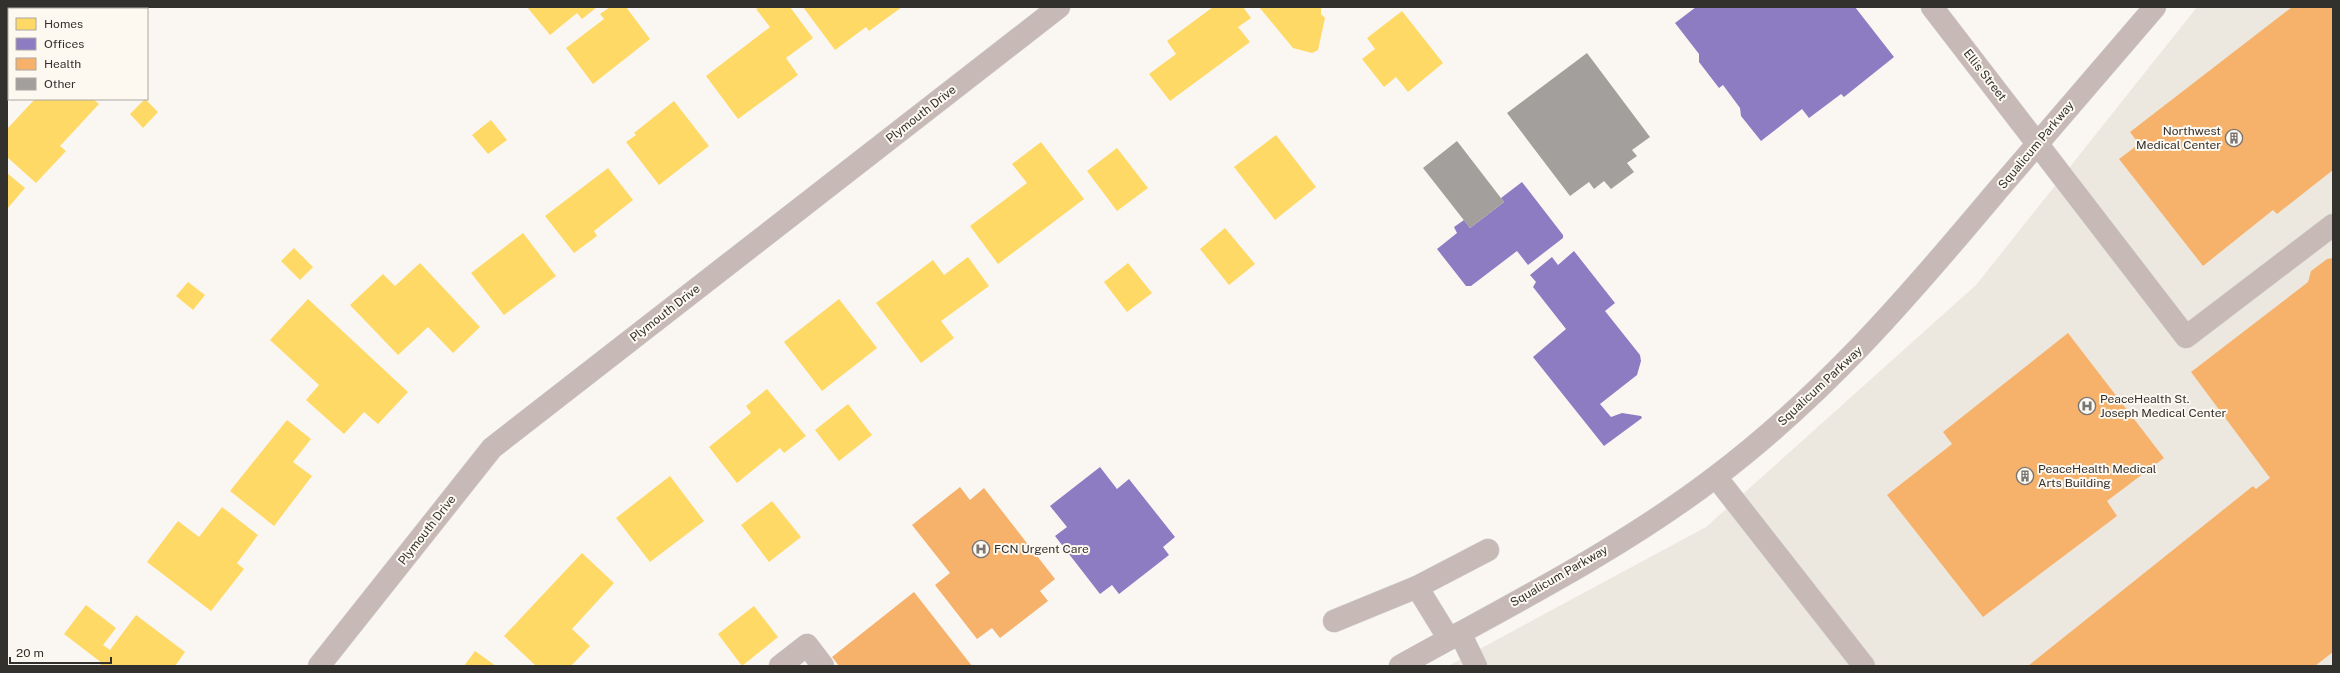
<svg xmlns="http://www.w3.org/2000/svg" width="2340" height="673" viewBox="0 0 2340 673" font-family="'Public Sans',sans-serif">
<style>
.built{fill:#ede8df}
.homes{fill:#ffd966}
.offices{fill:#8e7cc3}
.health{fill:#f6b26b}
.building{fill:#a29f9d}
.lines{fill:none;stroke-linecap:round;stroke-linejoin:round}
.minor-casing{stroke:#d5d3d0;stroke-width:23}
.minor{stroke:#c6b9b6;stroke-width:22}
.labels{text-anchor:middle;stroke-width:4;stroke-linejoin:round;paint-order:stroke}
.street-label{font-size:12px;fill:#33312e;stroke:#fdf8f0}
.poi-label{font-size:12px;fill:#33312e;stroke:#fdf8f0;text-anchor:start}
</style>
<rect width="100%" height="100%" fill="#faf7f3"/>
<path class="built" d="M2197 7H2333V666H1448L1706 527 1976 285Z"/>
<g class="homes">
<path d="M72 7H137L138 8 70 9Z"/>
<path d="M527 7H597L582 19 577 13 550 35Z"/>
<path d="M610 7H626L650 39 593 84 566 48 604 19 600 14Z"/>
<path d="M760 7H790L813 38 786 58 798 75 738 119 706 76 770 27 756 9Z"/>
<path d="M803 7H902L869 31 866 27 835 50Z"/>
<path d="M1213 7H1243L1251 18 1238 27 1250 42 1170 101 1149 74 1176 54 1167 41Z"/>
<path d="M1259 7H1321V14L1325 18 1318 50 1312 53 1293 48Z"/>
<path d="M1402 11 1443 63 1408 92 1396 77 1384 87 1362 59 1375 49 1367 38Z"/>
<path d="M35 99H93L99 104 60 146 66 151 36 183 7 157V129Z"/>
<path d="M145 99 158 112 143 128 130 114Z"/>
<path d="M674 101 709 146 659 185 626 142 636 135 634 133Z"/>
<path d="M491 120 507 140 488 154 472 135Z"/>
<path d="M1276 135 1316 187 1275 220 1234 167Z"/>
<path d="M1041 142 1084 199 998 264 970 226 1027 183 1012 164Z"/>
<path d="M1117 148 1148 188 1117 211 1087 171Z"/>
<path d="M608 168 633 200 594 231 597 236 574 253 545 216Z"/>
<path d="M7 173 25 188 7 209Z"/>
<path d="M1225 228 1255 264 1229 285 1200 249Z"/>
<path d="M523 233 556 276 504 315 471 273Z"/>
<path d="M294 248 313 267 300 280 281 261Z"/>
<path d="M968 257 989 286 941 321 954 338 921 363 876 303 933 260 944 275Z"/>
<path d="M420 263 480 327 453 353 428 327 398 355 350 305 383 274 395 286Z"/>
<path d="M1128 263 1152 293 1127 312 1104 282Z"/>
<path d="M188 282 205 295 193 310 176 296Z"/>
<path d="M308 299 408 392 378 424 364 412 344 434 306 400 319 385 270 340Z"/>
<path d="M839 299 877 348 822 391 784 342Z"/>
<path d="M767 389 806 436 784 453 780 448 737 483 709 447 751 413 746 406Z"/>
<path d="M848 404 872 435 839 461 815 430Z"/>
<path d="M287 420 311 439 293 462 312 476 274 526 230 491Z"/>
<path d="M670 476 704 521 650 562 616 518Z"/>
<path d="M772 501 801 537 769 562 741 525Z"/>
<path d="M222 507 258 535 237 563 244 569 211 611 147 562 178 521 199 537Z"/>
<path d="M582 553 614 583 572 629 590 646 571 666H536L504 636Z"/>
<path d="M86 605 116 628 103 645 110 650 136 615 185 652 175 666H99L102 663 64 634Z"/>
<path d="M754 606 778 637 742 666 718 634Z"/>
<path d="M475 651 496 666H464Z"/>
</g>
<g class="offices">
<path d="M1696 7H1855L1894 57 1844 97 1841 94 1809 118 1802 109 1761 141 1741 116 1740 108 1723 85 1719 88 1699 62V54L1675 23Z"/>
<path d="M1522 182 1563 235V238L1528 265 1517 251 1471 286H1466L1437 249 1457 233 1454 227 1464 220 1470 228 1504 202 1501 198Z"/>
<path d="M1574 251 1615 303 1605 311 1640 355 1641 361 1637 375 1600 404 1611 417 1622 413 1641 416 1642 418 1604 446 1533 357 1566 329 1533 287 1536 282 1530 275 1552 257 1558 265Z"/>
<path d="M1100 467 1117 489 1129 479 1175 537 1163 547 1169 555 1119 594 1112 585 1100 594 1055 536 1067 527 1050 506Z"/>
</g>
<g class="health">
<path d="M2292 7H2333V170L2277 214 2273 210 2203 266 2119 159 2139 144 2130 132Z"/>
<path d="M2333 258V652L2315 666H2028L2253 486 2256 489 2270 478 2191 372 2308 282 2311 271 2327 259Z"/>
<path d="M2068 333 2164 458 2107 501 2117 516 1983 617 1887 495 1952 444 1943 432Z"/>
<path d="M960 487 970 500 984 488 1055 579 1040 591 1048 601 1000 638 992 628 977 639 935 585 950 573 912 525Z"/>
<path d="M914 592 972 666H839L832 657Z"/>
</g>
<g class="building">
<path d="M1587 53 1650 137 1632 150 1637 156 1627 163 1634 172 1611 189 1604 181 1594 189 1589 182 1570 196 1507 113Z"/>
<path d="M1457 141 1504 202 1470 228 1423 168Z"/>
</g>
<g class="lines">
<defs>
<g id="minor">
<path d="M1932 7 2186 337 2333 225"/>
<path d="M1716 477 1864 666"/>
<path d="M1417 587 1449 639"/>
<path d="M1334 621 1417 587 1488 550"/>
<path d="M1460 633 1476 666"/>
<path d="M319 666 492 448 1059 7"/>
<path d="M780 666 807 645 823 666"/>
<path d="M1400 666C1506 607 1618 551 1714 478 1823 396 1909 296 1996 192 2049 130 2102 68 2155 7"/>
</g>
</defs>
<use href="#minor" class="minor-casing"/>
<use href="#minor" class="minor"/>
</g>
<defs>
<symbol id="building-ring" viewBox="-11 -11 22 22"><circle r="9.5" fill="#fdf8f0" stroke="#797673" stroke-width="1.5"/><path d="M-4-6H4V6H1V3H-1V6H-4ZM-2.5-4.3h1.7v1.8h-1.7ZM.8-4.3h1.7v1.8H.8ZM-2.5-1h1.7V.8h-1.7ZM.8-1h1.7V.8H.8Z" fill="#797673"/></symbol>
<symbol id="hospital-ring" viewBox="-11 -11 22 22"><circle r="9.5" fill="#fdf8f0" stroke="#797673" stroke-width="1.5"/><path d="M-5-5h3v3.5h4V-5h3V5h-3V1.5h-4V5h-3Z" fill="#797673"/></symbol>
</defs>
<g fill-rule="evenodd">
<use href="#building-ring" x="2224" y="128" width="20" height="20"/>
<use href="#hospital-ring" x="2077" y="396" width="20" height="20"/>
<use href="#building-ring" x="2015" y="466" width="20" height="20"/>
<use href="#hospital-ring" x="971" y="539" width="20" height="20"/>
</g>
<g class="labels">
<g class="street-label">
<text transform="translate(1985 75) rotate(52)" y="4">Ellis Street</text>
<text transform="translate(921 114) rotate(-38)" y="4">Plymouth Drive</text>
<text transform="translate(2036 145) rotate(-50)" y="4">Squalicum Parkway</text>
<text transform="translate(665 313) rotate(-38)" y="4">Plymouth Drive</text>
<text transform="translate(1820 386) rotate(-43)" y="4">Squalicum Parkway</text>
<text transform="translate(427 530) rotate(-52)" y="4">Plymouth Drive</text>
<text transform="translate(1559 576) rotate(-30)" y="4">Squalicum Parkway</text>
</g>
<g class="poi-label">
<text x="2221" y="135" text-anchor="end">Northwest<tspan x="2221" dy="14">Medical Center</tspan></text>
<text x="2100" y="403">PeaceHealth St.<tspan x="2100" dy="14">Joseph Medical Center</tspan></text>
<text x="2038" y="473">PeaceHealth Medical<tspan x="2038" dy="14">Arts Building</tspan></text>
<text x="994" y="553">FCN Urgent Care</text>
</g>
</g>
<rect width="2340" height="673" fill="none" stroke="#33312e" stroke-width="16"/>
<rect x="8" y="8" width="140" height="92" fill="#fdf8f0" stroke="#aca8a2"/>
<rect x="16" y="18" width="20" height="12" fill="#ffd966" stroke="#aca8a2"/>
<text x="44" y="28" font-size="12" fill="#33312e">Homes</text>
<rect x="16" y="38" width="20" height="12" fill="#8e7cc3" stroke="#aca8a2"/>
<text x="44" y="48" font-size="12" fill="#33312e">Offices</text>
<rect x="16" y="58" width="20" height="12" fill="#f6b26b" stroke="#aca8a2"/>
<text x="44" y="68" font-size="12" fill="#33312e">Health</text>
<rect x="16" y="78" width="20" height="12" fill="#a29f9d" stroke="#aca8a2"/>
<text x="44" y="88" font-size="12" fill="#33312e">Other</text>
<path d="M10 657v6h101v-6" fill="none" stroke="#33312e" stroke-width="2"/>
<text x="16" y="657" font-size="12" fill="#33312e" stroke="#fdf8f0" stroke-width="3" paint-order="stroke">20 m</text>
</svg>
